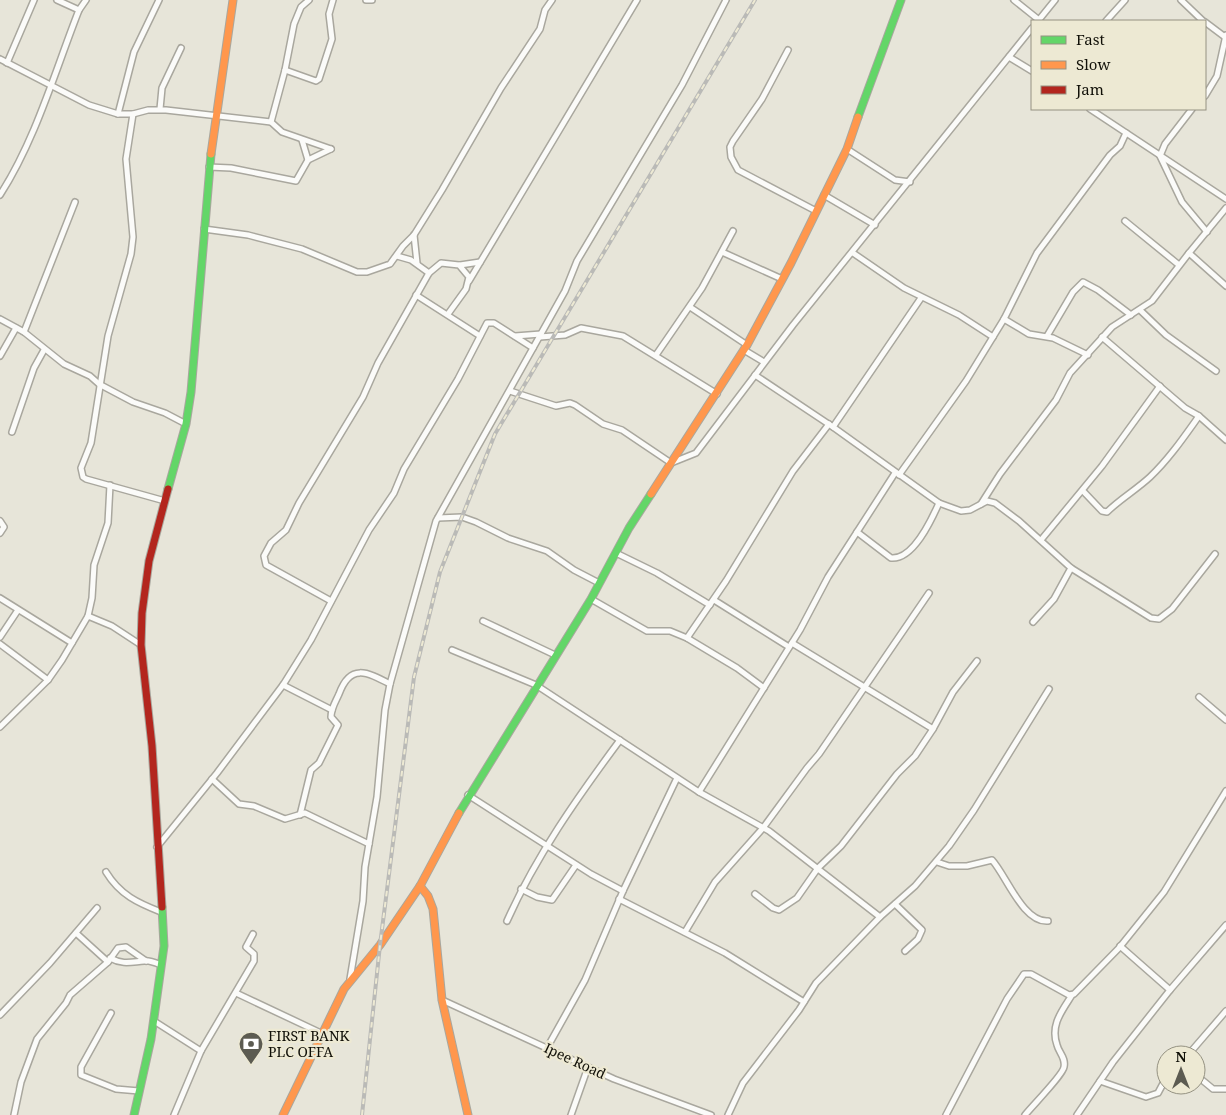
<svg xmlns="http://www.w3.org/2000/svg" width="1226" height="1115" viewBox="0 0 1226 1115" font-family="'Noto Serif',serif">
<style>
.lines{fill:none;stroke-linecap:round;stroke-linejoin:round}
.street-casing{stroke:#a9a79e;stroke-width:8}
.fast-casing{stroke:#a9a79e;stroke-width:9}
.slow-casing{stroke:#a9a79e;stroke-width:9}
.jam-casing{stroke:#a9a79e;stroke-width:9}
.street{stroke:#fbfbf9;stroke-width:5}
.fast{stroke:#63d668;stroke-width:7}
.slow{stroke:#ff974d;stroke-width:7}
.jam{stroke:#b3261e;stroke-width:7}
.rail-casing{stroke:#babab7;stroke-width:4}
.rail{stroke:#ede9d3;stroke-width:2;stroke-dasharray:5.5;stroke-linecap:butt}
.labels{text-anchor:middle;stroke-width:4.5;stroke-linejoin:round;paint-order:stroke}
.poi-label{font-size:14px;fill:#111008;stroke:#ede9d3;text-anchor:start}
.street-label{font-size:14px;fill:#111008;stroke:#ede9d3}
</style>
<rect width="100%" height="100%" fill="#e7e5d9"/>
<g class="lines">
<defs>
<g id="street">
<path d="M57 0 79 10"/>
<path d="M309 0 301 7 294 24 285 70 271 122 282 132 331 149"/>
<path d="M366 0H372"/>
<path d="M1014 0 1039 20"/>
<path d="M1181 0 1203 21"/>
<path d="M1038 21 1055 0"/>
<path d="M1106 21 1125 0"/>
<path d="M1205 22 1225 37"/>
<path d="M788 50 762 99 733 141 730 147 731 157 738 170 816 211"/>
<path d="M1009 57 1032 71"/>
<path d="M0 59 89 105 118 114H133L148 110H166L271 122"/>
<path d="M7 63 34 0"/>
<path d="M285 70 316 81 319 79 332 39 329 14 333 0"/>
<path d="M1205 96 1217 76 1226 35"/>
<path d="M160 109 162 88 181 48"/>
<path d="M1090 109 1226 199"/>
<path d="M1192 109 1165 144 1160 156 1182 202 1207 232"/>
<path d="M118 114 134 52 159 0"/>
<path d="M133 114 126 159 133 237 131 254 108 336 91 443 81 468 83 477 86 479 165 501"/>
<path d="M847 149 895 180 910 182"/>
<path d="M308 160 331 149"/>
<path d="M209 167 231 168 296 181 308 160 302 140"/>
<path d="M0 195C36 139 55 71 79 10L86 0"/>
<path d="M824 195 875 225"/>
<path d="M1125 221 1179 265"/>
<path d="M204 229 248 235 302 249 357 272H367L390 264 403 246 414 235 442 190 501 88 540 29 545 10 552 0"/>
<path d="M414 235 417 263"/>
<path d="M722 252 782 279"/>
<path d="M853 253 904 288 959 315 993 337"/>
<path d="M1189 253 1226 208"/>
<path d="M397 256 411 260 429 273"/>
<path d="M460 265 480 262"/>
<path d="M469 281 637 0"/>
<path d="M416 295 480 336"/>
<path d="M690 307 747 345"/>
<path d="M1140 310 1166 335 1216 371"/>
<path d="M0 319 24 332 64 364 90 376 99 384 133 402 165 413 186 424"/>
<path d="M1004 319 1029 334 1053 338 1088 355"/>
<path d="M24 332 75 202"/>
<path d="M515 336 541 334"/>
<path d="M1047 336 1073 292 1083 282 1098 290 1131 315"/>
<path d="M540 337 565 335 581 328 623 336 717 394"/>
<path d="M1102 337 1185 408 1199 416 1226 440"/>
<path d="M744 350 764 362"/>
<path d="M656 355 702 288 733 231"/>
<path d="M0 356 16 328"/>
<path d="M755 375 833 427 939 503 961 511 970 510 987 501 995 503 1019 521 1071 568 1151 618 1159 619 1172 609 1215 554"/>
<path d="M510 391 556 406 570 403 575 405 603 424 622 430 671 463 696 453 793 325 1032 28"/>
<path d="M833 427 921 298"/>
<path d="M12 432 34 368 44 350"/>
<path d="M899 475 966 381 1004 319 1037 253 1110 155 1120 146 1126 133"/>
<path d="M1083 491 1102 511 1107 512C1120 499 1136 490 1150 477 1169 459 1184 437 1199 416"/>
<path d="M981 504 1000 474 1056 400 1070 373 1112 327 1152 301 1189 253 1226 286"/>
<path d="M438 518 462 517 476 522 508 538 547 551 574 570 599 583"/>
<path d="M0 521 4 527 0 533"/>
<path d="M857 532 891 558C913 560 931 521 939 503"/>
<path d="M1041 540 1102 466 1160 386"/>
<path d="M616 553 657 573 710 605"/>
<path d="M0 598 72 643"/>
<path d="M591 599 647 631H670L687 638 737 668 764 688"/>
<path d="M714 600 789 647"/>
<path d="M331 601 266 565 264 556 271 543 286 530 299 503 363 397 378 363 429 273 441 263 459 265 469 277 466 289 448 314"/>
<path d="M88 616 92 598 94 565 108 523 110 485"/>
<path d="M483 621 555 655"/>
<path d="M1033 622 1054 599 1071 568"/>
<path d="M0 637 18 610"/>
<path d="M687 638 726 581 793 471 829 424"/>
<path d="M792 643 933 729"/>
<path d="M0 644 48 680"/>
<path d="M452 650 536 685 699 792 769 831 880 917"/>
<path d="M283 685 332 710"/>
<path d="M1199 697 1226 720"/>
<path d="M0 727 48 680 62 660 88 616 112 626 141 645"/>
<path d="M212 779 239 804 254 806 285 819 305 813 369 844"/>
<path d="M699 792 800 630 828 577 895 473"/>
<path d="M468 795 591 874 623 891"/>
<path d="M300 815 311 770 319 763 338 725 331 717C331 708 336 701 339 694 350 663 367 672 390 684"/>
<path d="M157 847 217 773 283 685 311 640 369 530 394 493 404 469 458 379 487 323H494L533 348"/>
<path d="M937 862 949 866H967L992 860C1006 875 1023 923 1048 921"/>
<path d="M106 872C120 895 138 903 161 912"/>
<path d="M521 889 537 897 552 900 576 865"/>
<path d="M755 894 773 908 779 910 797 898 818 868 841 846 897 774 915 756 933 729 953 692 977 661"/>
<path d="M619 899 725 953 804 1002"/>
<path d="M895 904 922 930 918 939 905 951"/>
<path d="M507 921C536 856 577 798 620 740"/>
<path d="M685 932 715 882 763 828 807 768 819 754 929 593"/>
<path d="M76 933 108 962"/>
<path d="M1120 946 1170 990"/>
<path d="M110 958C123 965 131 962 144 961 149 960 156 963 161 965"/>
<path d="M350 979 363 901 365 867 377 797 385 710 390 684 436 521 565 291 577 261 682 85 726 0"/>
<path d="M236 993 323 1034"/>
<path d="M442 1000 614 1079 711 1115"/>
<path d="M111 1013 81 1067V1075L116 1089 139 1091"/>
<path d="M0 1015 50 963 97 908"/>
<path d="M154 1021 201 1051"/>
<path d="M547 1048 585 980 623 891 677 778"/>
<path d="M1188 1055 1226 1011"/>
<path d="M1196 1075 1213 1089H1226"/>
<path d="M1100 1081 1146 1097 1158 1093 1166 1078"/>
<path d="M14 1115 21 1082 37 1039 66 1003 70 995 108 962 118 948 126 947 146 961"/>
<path d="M174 1115 201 1051 254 961V954L246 947 253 934"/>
<path d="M571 1115 588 1067"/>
<path d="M728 1115 743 1083 799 1010 816 983 880 917 915 886 949 846 974 810 1049 689"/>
<path d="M946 1115 1007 999 1024 974H1031L1069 995 1074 994 1119 948 1164 892 1226 791"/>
<path d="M1025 1115C1032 1106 1063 1075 1064 1067 1066 1058 1059 1053 1057 1045 1050 1025 1062 1011 1072 995"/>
<path d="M1077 1115 1113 1062 1170 990 1226 925"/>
</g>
<g id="fast">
<path d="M858 117 901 0"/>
<path d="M168 489 186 424 191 392 211 154"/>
<path d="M459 813 591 599 629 528 651 494"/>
<path d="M134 1115 151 1039 164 946 162 907"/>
</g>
<g id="slow">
<path d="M211 154 233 0"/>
<path d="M651 494 747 345 791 263 847 149 858 117"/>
<path d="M420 886 428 896 433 909 442 1000 468 1115"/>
<path d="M283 1115 344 989 380 945 420 886 459 813"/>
</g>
<path id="jam" d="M162 907 152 746 141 645 142 613 149 561 168 489"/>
</defs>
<use href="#street" class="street-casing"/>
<use href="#fast" class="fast-casing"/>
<use href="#slow" class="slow-casing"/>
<use href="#jam" class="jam-casing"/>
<use href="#street" class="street"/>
<use href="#fast" class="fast"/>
<use href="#slow" class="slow"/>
<use href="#jam" class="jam"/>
<defs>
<path id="rail" d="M362 1115 380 945 414 677 440 572 495 434 755 0"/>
</defs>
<use href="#rail" class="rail-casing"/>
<use href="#rail" class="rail"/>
</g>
<defs>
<symbol id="bank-pin" viewBox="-11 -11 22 30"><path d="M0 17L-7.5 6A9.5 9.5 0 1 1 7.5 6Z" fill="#5c5b51" stroke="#ede9d3"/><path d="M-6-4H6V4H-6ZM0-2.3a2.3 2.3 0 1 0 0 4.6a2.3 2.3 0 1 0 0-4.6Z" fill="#fff"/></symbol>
</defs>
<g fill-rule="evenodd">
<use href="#bank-pin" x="237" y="1030" width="28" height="38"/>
</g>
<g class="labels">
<g class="poi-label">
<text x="268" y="1041">FIRST BANK<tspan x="268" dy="16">PLC OFFA</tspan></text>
</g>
<g class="street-label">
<text transform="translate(575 1061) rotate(25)" y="5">Ipee Road</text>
</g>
</g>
<rect x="1031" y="20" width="175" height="90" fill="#ede9d3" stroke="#959282"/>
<rect x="1041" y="36" width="25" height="8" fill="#63d668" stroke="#959282"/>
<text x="1076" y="45" font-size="15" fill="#111008">Fast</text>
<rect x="1041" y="61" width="25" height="8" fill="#ff974d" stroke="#959282"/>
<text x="1076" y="70" font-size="15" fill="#111008">Slow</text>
<rect x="1041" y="86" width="25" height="8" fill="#b3261e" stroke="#959282"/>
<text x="1076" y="95" font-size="15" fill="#111008">Jam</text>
<g transform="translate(1181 1070)"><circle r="24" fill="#ede9d3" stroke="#959282"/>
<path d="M0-4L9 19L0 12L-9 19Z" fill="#5c5b51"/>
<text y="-8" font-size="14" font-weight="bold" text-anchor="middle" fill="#111008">N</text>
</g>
</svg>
